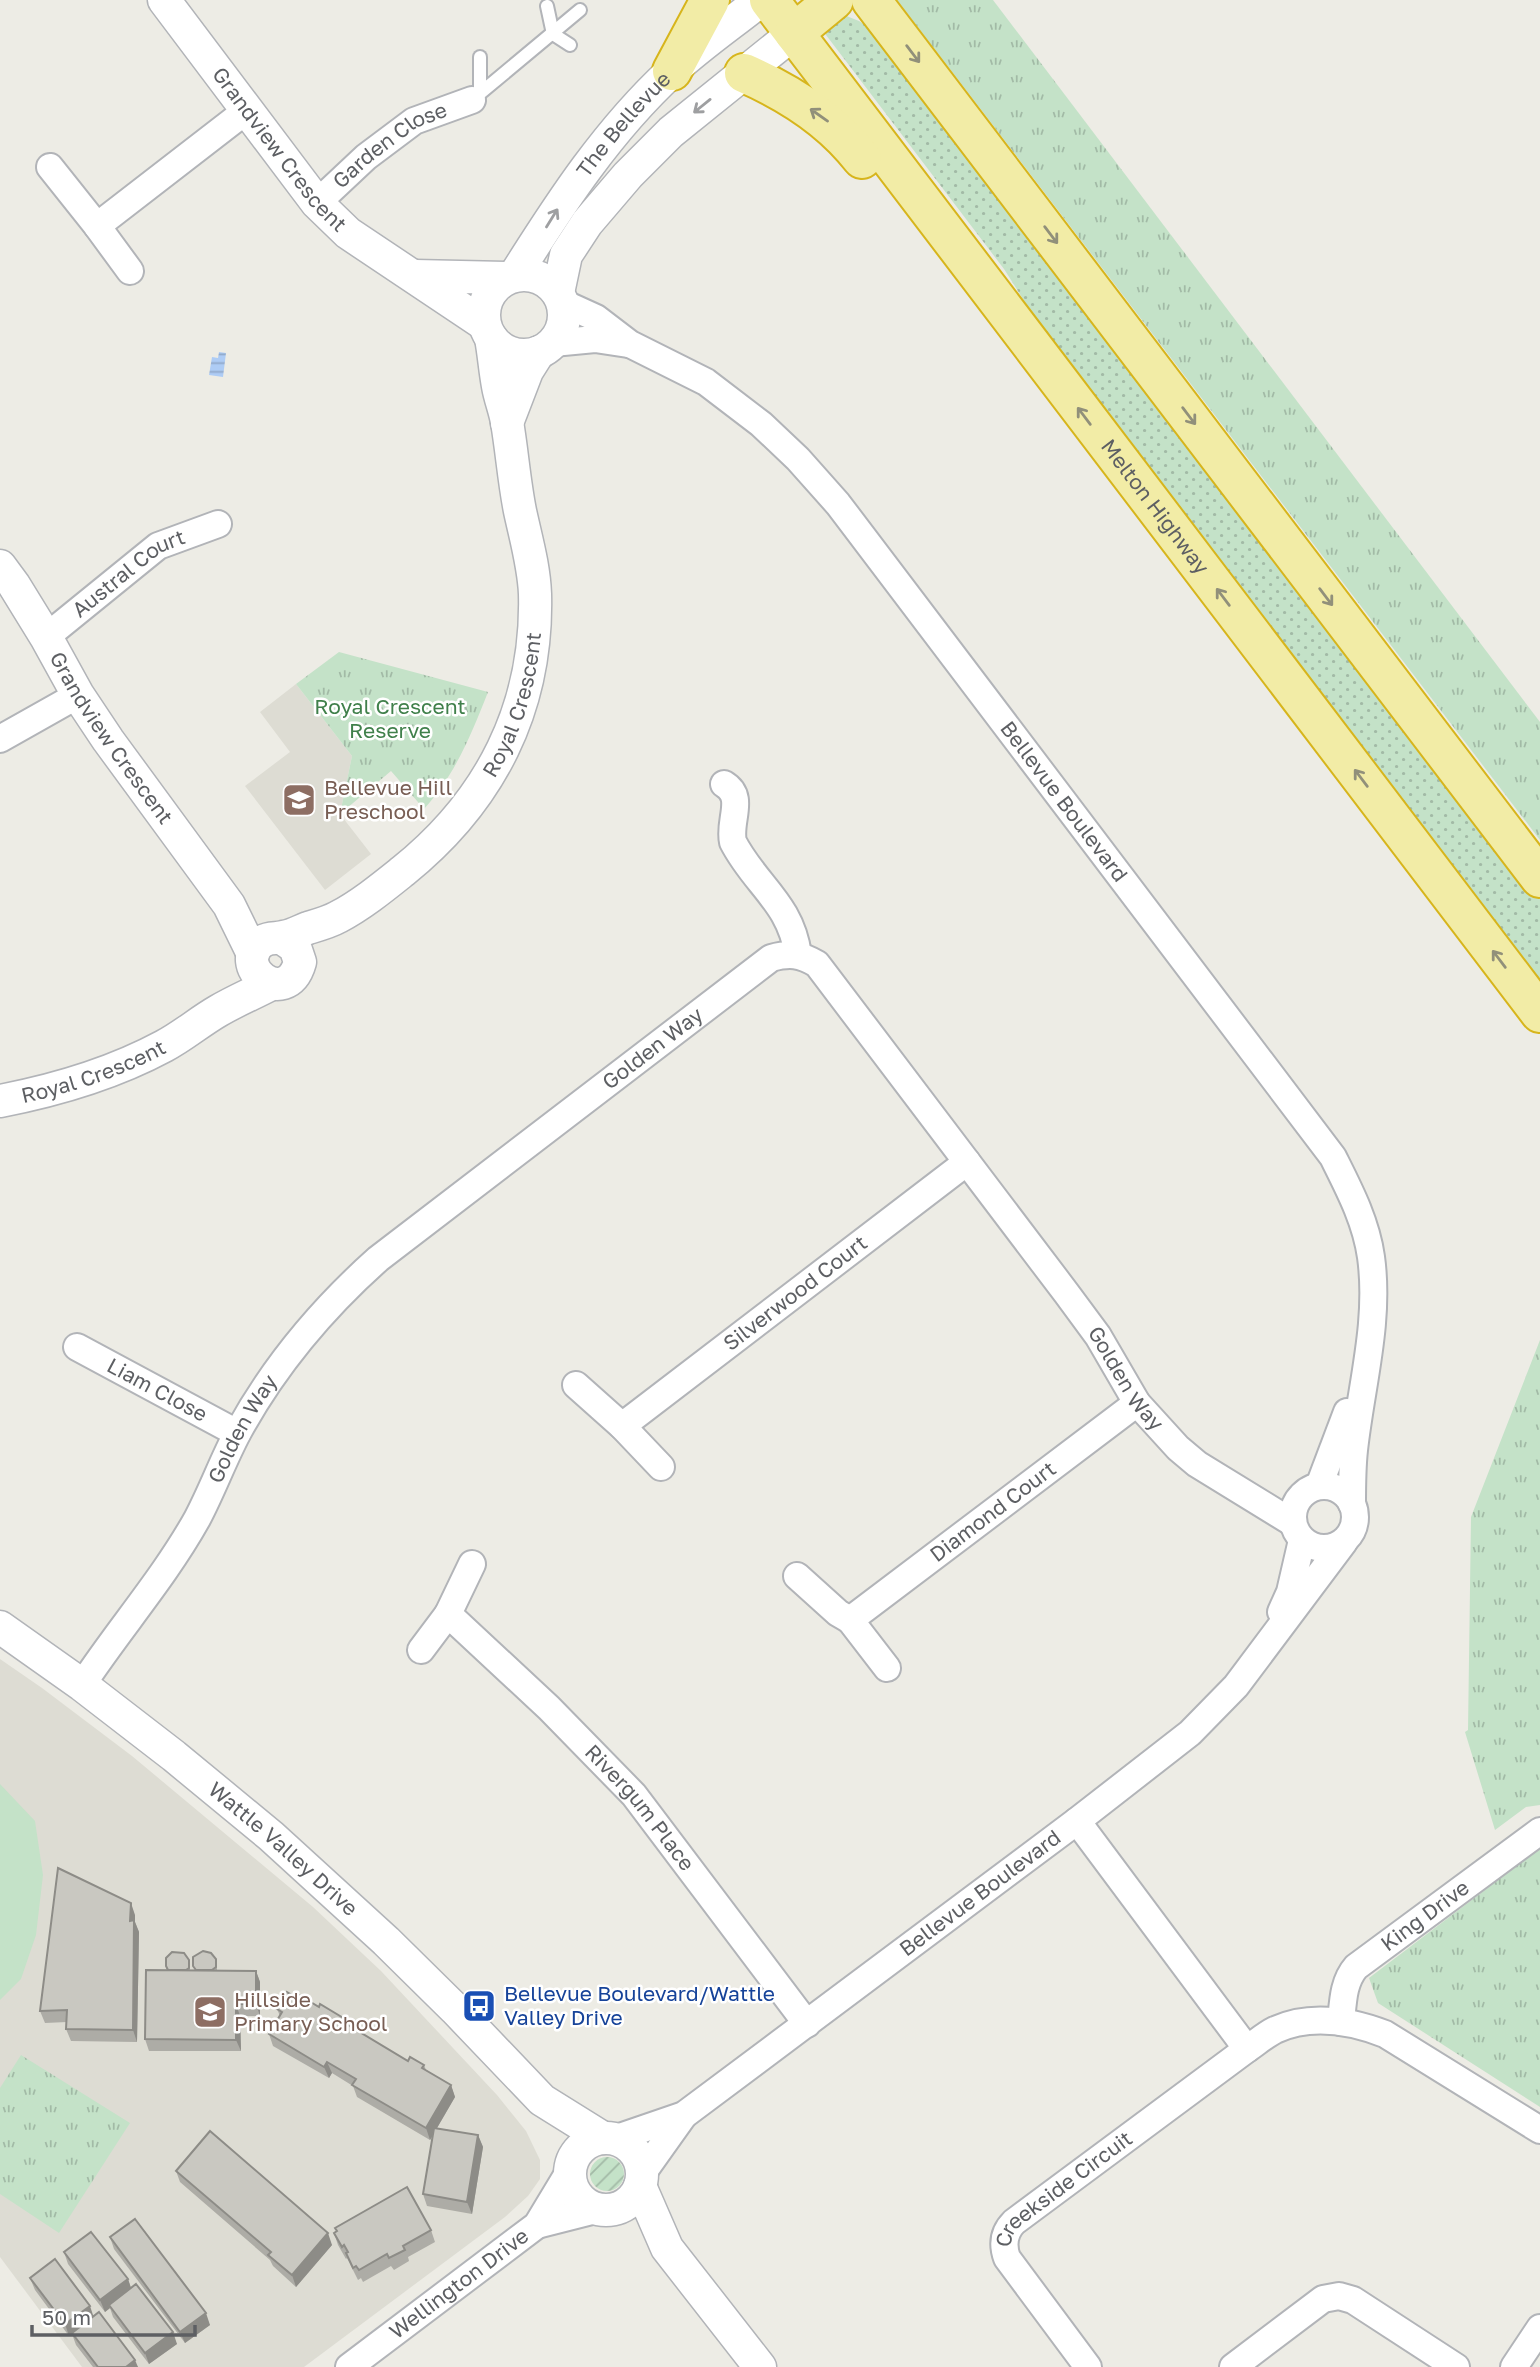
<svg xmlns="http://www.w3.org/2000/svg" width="1540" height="2367" viewBox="0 0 1540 2367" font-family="'Golos Text',sans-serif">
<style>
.education{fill:#dddcd3}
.grass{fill:url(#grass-dots)}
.park{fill:url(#park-tufts)}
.garden{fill:url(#garden-furrows)}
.pitch{fill:#c4e2c8}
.water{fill:url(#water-rules)}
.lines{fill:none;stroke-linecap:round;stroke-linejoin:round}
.service-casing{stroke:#b2b4b8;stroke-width:16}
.minor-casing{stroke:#b2b4b8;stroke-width:30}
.tertiary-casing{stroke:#b2b4b8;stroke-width:35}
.trunk-casing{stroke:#d7b51c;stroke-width:42}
.service{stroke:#fff;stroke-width:12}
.minor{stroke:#fff;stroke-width:26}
.tertiary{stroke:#fff;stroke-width:32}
.trunk{stroke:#f2eca6;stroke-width:38}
.wall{fill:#adaca6}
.shaded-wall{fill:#8d8c87}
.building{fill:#c9c8c1;stroke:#8d8c87;stroke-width:2}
.oneway{stroke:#91907a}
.oneway2{stroke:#9e9fa1}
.labels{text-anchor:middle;stroke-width:5;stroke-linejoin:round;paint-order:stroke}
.street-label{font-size:21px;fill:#5d5f63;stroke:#fff}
.park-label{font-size:21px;fill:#40804b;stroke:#fff}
.education-label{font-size:21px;fill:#785e54;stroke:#fff;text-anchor:start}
.transit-label{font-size:21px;fill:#164399;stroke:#fff;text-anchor:start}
</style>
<defs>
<pattern id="grass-dots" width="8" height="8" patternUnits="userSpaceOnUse" patternTransform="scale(1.75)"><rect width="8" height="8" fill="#c4e2c8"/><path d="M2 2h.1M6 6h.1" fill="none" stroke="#a2baa6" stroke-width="1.8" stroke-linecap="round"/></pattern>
<pattern id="park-tufts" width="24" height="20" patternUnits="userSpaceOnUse" patternTransform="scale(1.75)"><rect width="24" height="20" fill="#c4e2c8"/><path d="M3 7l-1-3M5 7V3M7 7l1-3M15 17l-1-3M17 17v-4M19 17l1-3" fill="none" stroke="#a2baa6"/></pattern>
<pattern id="garden-furrows" width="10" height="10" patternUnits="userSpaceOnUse" patternTransform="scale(1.75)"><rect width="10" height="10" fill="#c4e2c8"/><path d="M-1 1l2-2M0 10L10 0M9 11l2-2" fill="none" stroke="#a2baa6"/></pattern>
<pattern id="water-rules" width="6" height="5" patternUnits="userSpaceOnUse" patternTransform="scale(1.75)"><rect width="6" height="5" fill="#aeccf5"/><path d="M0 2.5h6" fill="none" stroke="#91a9ca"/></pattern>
</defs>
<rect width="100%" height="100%" fill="#edece5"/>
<g class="education">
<path d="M296 684 352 756 340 814 371 854 325 890 245 786 290 752 260 712Z"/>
<path d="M0 1659 42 1688 132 1756 313 1907 381 1971 497 2095 526 2131 540 2160V2179L528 2196 505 2217 304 2367H82L0 2257Z"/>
</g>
<path class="grass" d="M839 13 859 21 882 36 1540 899V993L1049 340 1004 269 826 35 824 29Z"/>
<g class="park">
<path d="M897 0H993L1540 722V840Z"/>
<path d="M339 652 488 692C471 735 455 775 424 809L391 771 340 814 352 756 296 684Z"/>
<path d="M1540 1340V1805L1526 1807 1495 1830 1465 1732 1468 1730 1471 1517Z"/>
<path d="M1540 1848V2107L1378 2003 1369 1978Z"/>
<path d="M21 2055 130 2123 59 2233 0 2194V2088Z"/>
</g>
<circle class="garden" cx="607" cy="2174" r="17"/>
<path class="pitch" d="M0 1784 35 1821 43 1875 36 1935 21 1979 0 2000Z"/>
<path class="water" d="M219 352 226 353 223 377 209 375 212 357 218 358Z"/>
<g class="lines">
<defs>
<g id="service">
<path d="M547 6 553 34 570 45"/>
<path d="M480 93V57"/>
<path d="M472 100 580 10"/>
</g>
<g id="minor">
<path d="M50 167 97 226"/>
<path id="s1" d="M317 203 366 157 414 121 472 100"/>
<path d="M130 271 97 226 247 110"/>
<path id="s2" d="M563 303 596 318 630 344 706 382 761 424 798 459 838 504 1333 1157C1349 1189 1366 1221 1371 1257 1380 1322 1361 1386 1354 1450 1352 1468 1352 1486 1352 1504"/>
<path d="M553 343 595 339 628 344"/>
<path id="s3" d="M46 637 158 546 218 524"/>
<path d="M0 739 78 695"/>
<path d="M724 784C746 797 728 821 733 842 755 885 791 903 798 955"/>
<path id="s4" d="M77 1347 237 1433"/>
<path d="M576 1385 622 1426"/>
<path id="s5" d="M661 1467 622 1426 967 1162"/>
<circle cx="1324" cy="1517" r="31"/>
<path d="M1319 1486 1347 1412"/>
<path d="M797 1576 838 1613 850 1620"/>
<path d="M1281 1612 1290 1592 1302 1540"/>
<path d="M448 1614 472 1564"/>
<path id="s6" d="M421 1650 448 1614 549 1708 634 1795 807 2024"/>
<path id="s7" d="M887 1668 850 1620 1137 1403"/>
<path id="s8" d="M82 1685C119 1629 164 1578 197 1519 212 1491 223 1460 238 1432 274 1366 322 1309 378 1259L771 958C790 953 800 954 817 964L1067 1294 1098 1336 1137 1403 1178 1448 1197 1464 1293 1523"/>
<path d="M1077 1821 1247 2049"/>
<path id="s9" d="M1341 2022C1343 2002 1343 1982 1356 1967L1540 1831"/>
<path id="s10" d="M614 2139 684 2115 1077 1821 1190 1733 1236 1686 1344 1542"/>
<path d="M642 2174 684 2115"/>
<path d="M537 2225 596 2210"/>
<path id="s11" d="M349 2367 537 2225 569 2172"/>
<path id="s12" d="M1088 2367 1007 2258C1002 2244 1004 2232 1014 2222L1247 2049C1256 2043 1265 2035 1275 2030 1310 2014 1351 2021 1385 2034L1540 2130"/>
<path d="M1233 2367 1323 2299 1339 2296 1353 2300 1456 2367"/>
<path d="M1514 2367 1540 2328"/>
</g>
<g id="tertiary">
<path id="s13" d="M164 0 317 203 348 233 484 324"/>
<circle cx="524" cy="315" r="40"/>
<path id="s14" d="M515 275C561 202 608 130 672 71 700 45 731 24 761 0"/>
<path d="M415 276 506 278"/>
<path d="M558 293 566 255 587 223 628 175 671 132 794 33"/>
<path d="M507 423 527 371 539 352"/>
<path id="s15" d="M0 566 14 585 46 637 78 695 108 740 229 905 253 954"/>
<path id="s16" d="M282 938 295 947 300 962C286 1012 228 964 263 941 270 937 276 939 283 937 292 936 300 931 308 928 318 925 329 922 338 917 361 905 383 887 403 871 490 801 538 708 535 594 534 566 526 539 520 511 514 481 512 451 507 422 505 410 500 398 498 386 495 370 494 354 491 338"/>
<path id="s17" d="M0 1101C57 1090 112 1074 164 1046 183 1036 199 1022 218 1011 235 1001 254 993 271 984"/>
<path id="s18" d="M0 1627 82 1685 174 1756 271 1836 386 1941 455 2009 542 2100 603 2138"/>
<circle cx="606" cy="2174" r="36"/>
<path d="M640 2186 667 2248 760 2367"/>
</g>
<g id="trunk">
<path id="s19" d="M769 0 1540 1013"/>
<path d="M871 0 1540 878"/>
<path d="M794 33 834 0"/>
<path d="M672 71 710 0"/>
<path d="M744 73C790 93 831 119 862 159"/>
</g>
</defs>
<use href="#service" class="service-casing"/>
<use href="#minor" class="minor-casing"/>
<use href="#tertiary" class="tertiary-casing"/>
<use href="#trunk" class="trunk-casing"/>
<use href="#service" class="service"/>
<use href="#minor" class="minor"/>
<use href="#tertiary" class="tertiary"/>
<use href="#trunk" class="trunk"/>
</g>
<g class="wall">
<path d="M135 1915V1922L139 1932 137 2042 71 2041 66 2029 67 2022 45 2023 40 2011Z"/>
<path d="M217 1963V1970L256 1971 260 1982V2016H240L241 2051H149L145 2039 167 1970 166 1966 190 1964V1970H195L193 1966Z"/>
<path d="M297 1998 345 2019 347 2025 408 2061 424 2065 426 2070 451 2085 455 2097 437 2128 478 2135 483 2147 472 2214 427 2206 423 2194 433 2136 430 2140 357 2097 353 2086 332 2073 329 2078 273 2046 269 2034 280 2016 277 2009Z"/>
<path d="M176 2171 332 2245 296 2287 273 2266 270 2260 180 2182Z"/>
<path d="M335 2228 431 2230 435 2242 408 2257 409 2261 394 2270 391 2266 363 2282 361 2278 358 2280 347 2258 346 2259 338 2245 334 2233 337 2232Z"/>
<path d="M110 2237 210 2325 185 2343 114 2249Z"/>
<path d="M64 2252 128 2279 131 2288 177 2344 149 2364 113 2317 110 2308 105 2312 68 2264Z"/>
<path d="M30 2278 94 2316 138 2367H93L76 2345 72 2334 69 2336 35 2290Z"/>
</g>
<g class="shaded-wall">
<path d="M131 1903 135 1915V1922L139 1932 137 2042 133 2030 130 1921Z"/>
<path d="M256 1971 260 1982V2016L256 2004Z"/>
<path d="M236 2004 240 2016 241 2051 236 2040Z"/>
<path d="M327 2062 332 2073 329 2078 324 2067Z"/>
<path d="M451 2085 455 2097 430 2140 426 2128Z"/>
<path d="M478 2135 483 2147 472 2214 467 2202Z"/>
<path d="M328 2233 332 2245 296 2287 292 2275Z"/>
<path d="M128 2279 132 2291 109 2305 110 2308 105 2312 100 2300Z"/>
<path d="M90 2306 94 2318 69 2336 65 2324Z"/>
<path d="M206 2313 210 2325 185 2343 180 2332Z"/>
<path d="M173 2332 177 2344 149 2364 145 2353Z"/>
<path d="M135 2360 138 2367H126Z"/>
</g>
<g class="building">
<path d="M58 1868 131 1903 130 1921 134 1920 133 2030 66 2029 67 2010 40 2011Z"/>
<path d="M203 1951 211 1953 216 1959V1967L212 1970H196L193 1966V1957Z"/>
<path d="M172 1952 184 1953 189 1960V1968L186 1970H168L166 1966V1958Z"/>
<path d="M146 1970 256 1971V2004H236V2040L145 2039Z"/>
<path d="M287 1992 297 1998 299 1995 319 2007 320 2004 345 2019 343 2022 408 2061 410 2057 424 2065 422 2068 451 2085 426 2128 352 2085 356 2079 327 2062 324 2067 269 2034 282 2012 277 2009Z"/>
<path d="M434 2128 478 2135 467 2202 423 2194Z"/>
<path d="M210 2131 328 2233 292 2275 268 2255 271 2252 176 2171Z"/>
<path d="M407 2187 431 2230 403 2246 405 2250 389 2258 387 2254 359 2270 356 2266 353 2268 346 2253 348 2252 344 2245 342 2247 334 2233 337 2231 335 2228Z"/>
<path d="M135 2219 206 2313 180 2332 110 2237Z"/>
<path d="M91 2232 128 2279 100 2300 64 2252Z"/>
<path d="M55 2259 90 2306 65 2324 30 2278Z"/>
<path d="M136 2284 173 2332 145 2353 109 2305Z"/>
<path d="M99 2312 135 2360 126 2367H98L72 2333Z"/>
</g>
<defs><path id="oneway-shaft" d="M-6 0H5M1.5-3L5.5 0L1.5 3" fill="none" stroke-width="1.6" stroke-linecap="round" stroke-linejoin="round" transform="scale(1.75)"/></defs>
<g class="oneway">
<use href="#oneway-shaft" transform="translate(913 54) rotate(53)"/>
<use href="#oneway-shaft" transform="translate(819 115) rotate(-145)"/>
<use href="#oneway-shaft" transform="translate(1051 235) rotate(53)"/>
<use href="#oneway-shaft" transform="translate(1084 416) rotate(-127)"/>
<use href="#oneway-shaft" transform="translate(1189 416) rotate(53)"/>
<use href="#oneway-shaft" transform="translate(1223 597) rotate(-127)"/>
<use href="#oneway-shaft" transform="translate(1326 597) rotate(53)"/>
<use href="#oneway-shaft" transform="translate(1361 778) rotate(-127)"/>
<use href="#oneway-shaft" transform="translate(1499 959) rotate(-127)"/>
</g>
<g class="oneway2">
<use href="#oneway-shaft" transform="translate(702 106) rotate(141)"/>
<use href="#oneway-shaft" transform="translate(552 218) rotate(-58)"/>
</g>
<defs>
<symbol id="school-square" viewBox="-11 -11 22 22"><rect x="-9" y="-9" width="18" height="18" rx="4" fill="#8d6e63" stroke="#fff"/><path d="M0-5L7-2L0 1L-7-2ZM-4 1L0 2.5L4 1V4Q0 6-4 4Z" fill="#fff"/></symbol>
<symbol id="bus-square" viewBox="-11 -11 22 22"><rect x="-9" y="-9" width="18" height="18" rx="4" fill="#1a4fb4" stroke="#fff"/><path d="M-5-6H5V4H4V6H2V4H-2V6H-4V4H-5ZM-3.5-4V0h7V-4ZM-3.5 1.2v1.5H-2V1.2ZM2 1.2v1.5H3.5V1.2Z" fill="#fff"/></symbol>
</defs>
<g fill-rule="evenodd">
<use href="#school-square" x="280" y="781" width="38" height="38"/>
<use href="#bus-square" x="460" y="1987" width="38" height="38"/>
<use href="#school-square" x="191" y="1993" width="38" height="38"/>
</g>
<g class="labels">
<g class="street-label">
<text dy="7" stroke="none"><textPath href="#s14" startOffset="186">The Bellevue</textPath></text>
<text dy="7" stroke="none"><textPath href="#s13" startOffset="189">Grandview Crescent</textPath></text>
<text dy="7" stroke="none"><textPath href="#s1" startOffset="94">Garden Close</textPath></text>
<text dy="7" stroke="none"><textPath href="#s19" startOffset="637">Melton Highway</textPath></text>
<text dy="7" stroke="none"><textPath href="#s3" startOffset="105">Austral Court</textPath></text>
<text dy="7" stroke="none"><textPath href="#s16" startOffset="490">Royal Crescent</textPath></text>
<text dy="7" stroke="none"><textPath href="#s15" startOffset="205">Grandview Crescent</textPath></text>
<text dy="7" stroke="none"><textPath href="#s2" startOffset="718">Bellevue Boulevard</textPath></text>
<text dy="7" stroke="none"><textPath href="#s8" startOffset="868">Golden Way</textPath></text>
<text dy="7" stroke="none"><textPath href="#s17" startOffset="98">Royal Crescent</textPath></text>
<text dy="7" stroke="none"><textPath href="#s5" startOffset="275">Silverwood Court</textPath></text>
<text dy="7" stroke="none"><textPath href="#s8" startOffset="1582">Golden Way</textPath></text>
<text dy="7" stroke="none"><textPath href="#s4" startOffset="91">Liam Close</textPath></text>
<text dy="7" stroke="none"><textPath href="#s8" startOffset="303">Golden Way</textPath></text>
<text dy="7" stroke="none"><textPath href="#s7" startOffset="240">Diamond Court</textPath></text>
<text dy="7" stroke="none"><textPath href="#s6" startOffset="318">Rivergum Place</textPath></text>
<text dy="7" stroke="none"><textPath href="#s18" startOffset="360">Wattle Valley Drive</textPath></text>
<text dy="7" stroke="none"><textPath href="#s10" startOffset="444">Bellevue Boulevard</textPath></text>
<text dy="7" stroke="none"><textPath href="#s9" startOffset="144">King Drive</textPath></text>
<text dy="7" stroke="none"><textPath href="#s12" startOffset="233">Creekside Circuit</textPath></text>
<text dy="7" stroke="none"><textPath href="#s11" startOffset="138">Wellington Drive</textPath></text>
</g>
<g class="park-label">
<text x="390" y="714">Royal Crescent<tspan x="390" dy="24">Reserve</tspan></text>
</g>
<g class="education-label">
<text x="324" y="795">Bellevue Hill<tspan x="324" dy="24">Preschool</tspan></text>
<text x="234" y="2007">Hillside<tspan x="234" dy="24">Primary School</tspan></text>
</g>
<g class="transit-label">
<text x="504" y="2001">Bellevue Boulevard/Wattle<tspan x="504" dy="24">Valley Drive</tspan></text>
</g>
</g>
<path d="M32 2325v10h163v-10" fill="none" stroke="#5d5f63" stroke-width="3.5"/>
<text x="42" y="2325" font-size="21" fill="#5d5f63" stroke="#ffffff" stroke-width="5" paint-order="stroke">50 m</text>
</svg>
